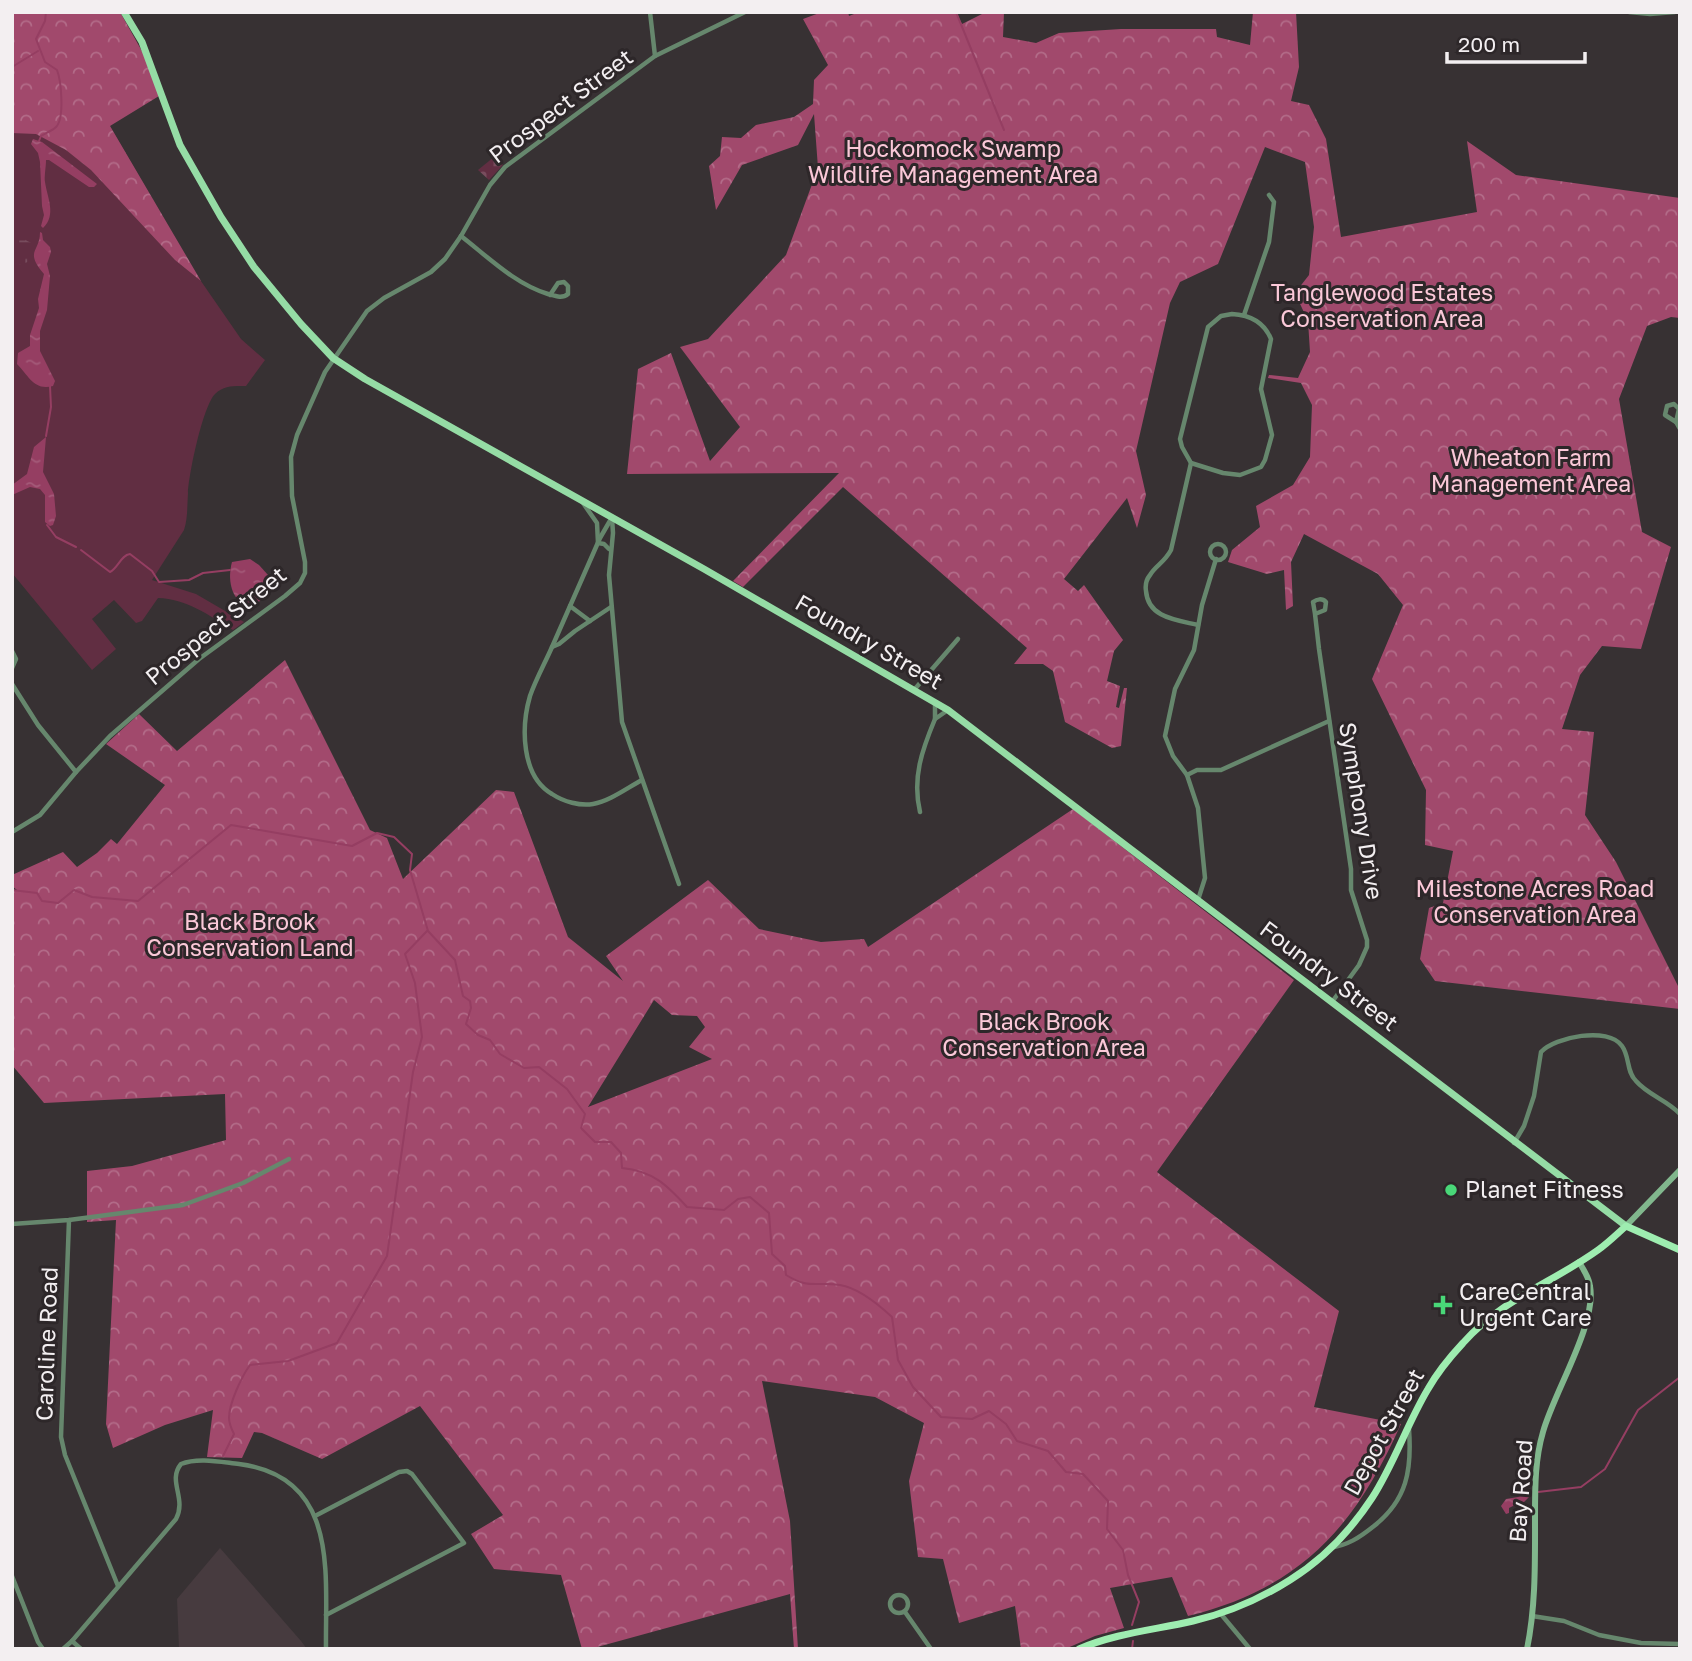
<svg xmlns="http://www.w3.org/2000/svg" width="1692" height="1661" viewBox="0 0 1692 1661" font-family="'Golos Text',sans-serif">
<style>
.built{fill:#473b3f}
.grass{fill:#612e42}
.forest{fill:url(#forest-crowns);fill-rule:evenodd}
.wetland{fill:url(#wetland-marsh)}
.cemetery{fill:url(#cemetery-stones)}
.water{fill:url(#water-ripples)}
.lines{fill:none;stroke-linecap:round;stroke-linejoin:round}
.stream{stroke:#953e62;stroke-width:2}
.minor{stroke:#66876d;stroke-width:4.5}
.secondary{stroke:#81b78d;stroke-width:6}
.primary{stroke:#95dca5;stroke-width:7}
.trunk{stroke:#9eedb0;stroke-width:7}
.poi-dot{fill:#49d778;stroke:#2d2729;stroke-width:2.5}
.labels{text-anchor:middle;stroke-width:6;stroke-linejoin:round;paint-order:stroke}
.street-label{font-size:23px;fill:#f3eff1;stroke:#2d2729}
.park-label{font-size:23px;fill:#fbc8d8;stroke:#2d2729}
.poi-label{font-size:23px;fill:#f3eff1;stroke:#2d2729;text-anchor:start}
</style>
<defs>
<pattern id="forest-crowns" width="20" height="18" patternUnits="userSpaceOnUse" patternTransform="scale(1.75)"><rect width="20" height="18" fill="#a1496c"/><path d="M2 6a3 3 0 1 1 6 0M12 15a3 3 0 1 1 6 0" fill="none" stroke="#b36c89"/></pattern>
<pattern id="wetland-marsh" width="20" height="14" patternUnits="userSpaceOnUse" patternTransform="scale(1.75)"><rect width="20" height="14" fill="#612e42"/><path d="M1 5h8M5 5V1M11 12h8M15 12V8" fill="none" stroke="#784d5e"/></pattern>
<pattern id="cemetery-stones" width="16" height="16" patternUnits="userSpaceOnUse" patternTransform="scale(1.75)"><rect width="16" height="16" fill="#612e42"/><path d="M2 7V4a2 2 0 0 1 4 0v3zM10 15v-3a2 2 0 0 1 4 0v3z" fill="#784d5e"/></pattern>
<pattern id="water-ripples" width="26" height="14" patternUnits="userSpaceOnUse" patternTransform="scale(1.75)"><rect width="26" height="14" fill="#953e62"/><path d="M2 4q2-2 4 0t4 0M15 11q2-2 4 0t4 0" fill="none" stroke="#a45a79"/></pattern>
</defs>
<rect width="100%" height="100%" fill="#373133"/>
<path class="built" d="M220 1548 301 1641 307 1649H179L177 1599Z"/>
<path class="grass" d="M12 12H120L110 126 194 271 241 339 265 360 246 386C235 386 224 385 215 394 203 406 189 473 188 493 187 506 188 518 184 530L152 580 196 594 244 622 233 630C209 615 186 599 158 598L142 621 136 623 114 600 92 619 116 649 92 670 12 573Z"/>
<g class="forest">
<path d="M12 12H120L143 53 159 96 110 126 201 281 175 260 91 170 66 150 36 134 12 133Z"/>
<path d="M822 12H848L849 16 859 12H956L962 24 986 12H1004L1003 37 1036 43 1059 33 1121 29H1216L1217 37 1250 45 1253 12H1296L1299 67 1291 101 1309 105 1326 139 1341 237 1477 212 1467 141 1516 175 1680 198V318L1671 317 1647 326 1619 399 1642 532 1671 547 1641 649 1602 646 1580 675 1562 729 1594 732 1585 815 1616 862 1680 990V1009L1435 981 1420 959 1429 908 1443 903 1453 851 1425 845 1426 790 1372 679 1403 605 1378 574 1304 534 1291 562 1293 606 1286 610 1284 570 1267 574 1228 562 1232 550 1260 527 1256 506 1293 485 1310 457 1312 405 1301 383 1268 378 1269 375 1298 378 1310 352 1308 321 1295 293 1309 275 1314 227 1305 162 1265 147 1218 264 1180 282 1170 303 1136 451 1146 495 1137 528 1127 498 1064 579 1078 591 1084 585 1123 640 1114 651 1107 681 1120 686 1116 707 1119 708 1124 688H1127L1121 746 1112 748 1065 722 1053 671 1043 664H1014L1027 648 843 487 743 587 733 581 839 473 627 474 638 369 671 353 710 461 740 427 680 347 708 339 786 255 818 168 814 114 798 145 742 165 716 210 709 166 720 156 722 137 741 138 756 125 794 117 813 104 814 80 828 65 803 19Z"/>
<path d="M285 660 370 830 387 838 403 879 496 790 514 792 568 937 623 981 606 956 708 880 759 929 821 942 864 939 868 947 1073 809 1294 980 1157 1172 1339 1311 1314 1407 1401 1424C1355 1527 1301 1588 1188 1616L1172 1577 1110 1588 1124 1628 1095 1636 1065 1649H1021L1015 1606 959 1623 943 1559 918 1557 909 1481 924 1423 875 1397 762 1381 790 1521 798 1649H794L790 1594 590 1649H582L561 1575 494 1569 471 1534 503 1515 420 1406 322 1459 262 1433 254 1432 242 1458 207 1457 213 1410 165 1425 113 1448 106 1424 116 1220 87 1222V1171L132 1166 226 1140 225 1094 44 1103 12 1065V892L17 890 12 886V875L63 852 77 867 97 853 111 839 117 844 165 785 106 744 139 714 177 751ZM654 1000 672 1015 697 1016 705 1027 689 1047 712 1059 588 1107Z"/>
</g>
<path class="wetland" d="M12 233 37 246 31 261 15 266 18 249 12 241Z"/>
<path class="cemetery" d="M494 157 503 165 489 180 478 170Z"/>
<g class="water">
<path d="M33 139 42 142 97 184 94 187H89L49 160H46C46 167 44 177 45 182 47 197 57 215 43 228L41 226 44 215 42 206 40 162 38 153 31 144Z"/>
<path d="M40 232 42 233 43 240 50 247 51 252 47 264 50 276 47 310 40 331V351L55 381 53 386C34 391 29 376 17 364L18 353 30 346V335L39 308 38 299 44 274C24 250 40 253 40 232Z"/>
<path d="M46 437 43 472 54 494 56 516 53 525 50 526 45 522V495L40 489 30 487 12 495V485L27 474 34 447Z"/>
<path d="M250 559 259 565 277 585 252 608C231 603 227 580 232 562Z"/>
<path d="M1528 1492 1530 1496 1519 1507 1513 1506 1509 1508V1513L1506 1514 1501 1506 1506 1499 1518 1497Z"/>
</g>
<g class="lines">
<g class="stream">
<path d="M956 12 1004 130"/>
<path d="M12 67 38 51"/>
<path d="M39 141 41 136C45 133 52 131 56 127 65 118 61 80 57 70L45 62 36 39 45 21 46 12"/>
<path d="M46 436 51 407 50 386"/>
<path d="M47 525 56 537 76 547"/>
<path d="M81 550 110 572C118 568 121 555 130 554L152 571 159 582 189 580 203 573 230 570"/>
<path d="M12 890 37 893 42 901 58 903 74 890 92 897 138 901 231 825 352 846 377 833 394 837 412 854 410 870 428 931 455 960 463 996 470 1001 471 1008 466 1024 478 1035 490 1040 500 1054 524 1068 539 1067 567 1089 585 1114 581 1128 595 1142H611L621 1153 622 1168C653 1171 667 1185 687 1207L724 1210 738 1199 750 1197 769 1213 772 1254 785 1266 786 1275C811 1290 815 1281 840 1285 859 1288 878 1304 892 1317L898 1360 913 1387 941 1417 972 1419 989 1411 1006 1424 1017 1441 1048 1451 1066 1472 1083 1474 1108 1501 1107 1529 1123 1550 1128 1575 1139 1602 1132 1625"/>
<path d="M223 1456 234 1434C232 1430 229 1423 229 1418 229 1403 242 1376 250 1365L288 1361 337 1343 387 1256 413 1072 422 1037 415 983 405 954 427 931"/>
<path d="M1538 1492 1581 1487 1605 1469 1638 1410 1680 1377"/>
<path d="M1132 1649 1133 1641"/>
</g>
<g class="minor">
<path d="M650 12 655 56"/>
<path d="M1629 12 1650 14 1675 12"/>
<path d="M461 236C488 257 515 284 548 294 555 296 562 299 568 294V286L564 282 558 283 550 295"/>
<path d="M1232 314C1250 315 1264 322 1271 339L1261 389 1272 435 1265 460 1261 467 1240 475 1223 473 1191 463 1182 447 1180 439 1208 327 1221 316Z"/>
<path d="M1244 315 1269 242 1274 202 1269 195"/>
<path d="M1674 404 1679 409 1676 422 1665 415 1667 406Z"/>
<path d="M1676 422 1680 429"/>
<path d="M1191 463 1171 550C1164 563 1156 565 1150 575 1146 580 1145 585 1146 591 1148 618 1177 620 1198 625"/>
<path d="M583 503 597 523 598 543 604 544 609 549"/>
<path d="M612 518 613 533 609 575 622 722 679 884"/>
<circle cx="1218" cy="552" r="8"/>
<path d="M570 606 590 621"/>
<path d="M611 607 575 631 559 644 552 647C545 663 536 679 530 696 521 727 521 776 552 794 564 802 580 806 593 804 610 801 627 788 642 780"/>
<path d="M1315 614 1313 602C1317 599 1322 598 1326 602L1325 610 1315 614 1319 649 1351 869V890L1367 940V947L1359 965 1332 1002"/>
<path d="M552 647 600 538 611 519"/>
<path d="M12 651 16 659 12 668"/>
<path d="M12 684 38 725 76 772"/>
<path d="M914 690 958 639"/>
<path d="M935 703V719L948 710"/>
<path d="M1187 775 1197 770H1221L1329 721"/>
<path d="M920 812C912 778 922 750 935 719"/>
<path d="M12 832 40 815 76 772 110 736 199 659 285 596 300 583 305 573V562L292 496 291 457 297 435 325 372 367 311 384 298 431 272 445 259 461 236 490 185 505 167 655 56 745 12"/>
<path d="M1198 900 1205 878 1198 808 1187 775 1173 756 1165 736 1175 689 1194 650 1202 605 1216 559"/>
<path d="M1514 1143 1524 1126 1534 1096 1541 1052C1555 1037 1608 1026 1622 1046 1630 1057 1626 1071 1636 1081 1648 1095 1667 1100 1680 1114"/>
<path d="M69 1220 61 1437 65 1455 118 1586"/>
<path d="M12 1224 69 1220 183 1205 243 1183 289 1159"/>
<path d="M315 1516 399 1472 407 1471 412 1474 464 1543 326 1615"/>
<path d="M1330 1548C1348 1545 1359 1538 1374 1526 1407 1500 1412 1470 1409 1429"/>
<path d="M12 1576 38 1642 43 1649"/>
<circle cx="899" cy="1604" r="9"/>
<path d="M905 1612 931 1649"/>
<path d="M1220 1613 1250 1649"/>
<path d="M1532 1616 1564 1621 1599 1635 1641 1643 1680 1644"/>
<path d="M72 1641 81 1649"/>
<path d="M63 1649 72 1641 176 1519C187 1498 167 1481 181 1464 198 1457 221 1462 239 1464 340 1477 325 1574 326 1649"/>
</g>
<g class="secondary">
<path d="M1626 1226 1680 1170"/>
<path d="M1527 1649C1536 1605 1535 1560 1535 1516 1535 1487 1535 1459 1543 1432 1554 1392 1597 1324 1590 1286 1589 1277 1583 1269 1579 1262"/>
</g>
<path class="primary" d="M124 12 142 42 180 145 221 217 254 267 301 324 333 358 365 379 704 569 948 710 1626 1226"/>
<path class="trunk" d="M1079 1649C1116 1633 1154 1630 1193 1621 1227 1613 1260 1599 1290 1580 1322 1560 1351 1530 1372 1498 1394 1464 1407 1424 1428 1389 1437 1373 1450 1357 1463 1343 1502 1299 1552 1283 1598 1250 1608 1243 1617 1234 1626 1226L1680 1250"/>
</g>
<g class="poi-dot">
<circle cx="1451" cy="1190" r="7"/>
<path d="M1439.5 1294.5h7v7h7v7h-7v7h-7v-7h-7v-7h7z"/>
</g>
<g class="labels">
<g class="street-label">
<text transform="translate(561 106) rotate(-37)" y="8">Prospect Street</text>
<text transform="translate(216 626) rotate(-39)" y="8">Prospect Street</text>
<text transform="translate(869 642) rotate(30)" y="8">Foundry Street</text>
<text transform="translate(1361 811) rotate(81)" y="8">Symphony Drive</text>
<text transform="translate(1329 976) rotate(37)" y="8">Foundry Street</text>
<text transform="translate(47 1344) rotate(-88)" y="8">Caroline Road</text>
<text transform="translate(1384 1432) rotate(-61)" y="8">Depot Street</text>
<text transform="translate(1521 1491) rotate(-86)" y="8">Bay Road</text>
</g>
<g class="park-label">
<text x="953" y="157">Hockomock Swamp<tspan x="953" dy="26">Wildlife Management Area</tspan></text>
<text x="1382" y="301">Tanglewood Estates<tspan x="1382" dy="26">Conservation Area</tspan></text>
<text x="1531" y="466">Wheaton Farm<tspan x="1531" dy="26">Management Area</tspan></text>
<text x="1535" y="897">Milestone Acres Road<tspan x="1535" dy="26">Conservation Area</tspan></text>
<text x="250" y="930">Black Brook<tspan x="250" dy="26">Conservation Land</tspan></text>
<text x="1044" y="1030">Black Brook<tspan x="1044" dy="26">Conservation Area</tspan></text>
</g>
<g class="poi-label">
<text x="1465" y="1198">Planet Fitness</text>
<text x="1459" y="1300">CareCentral<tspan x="1459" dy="26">Urgent Care</tspan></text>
</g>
</g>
<rect width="1692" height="1661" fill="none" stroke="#f3eff1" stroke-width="28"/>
<path d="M1447 52v10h138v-10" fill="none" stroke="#f3eff1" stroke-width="3.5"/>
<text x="1458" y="52" font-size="21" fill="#f3eff1" stroke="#2d2729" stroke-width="5" paint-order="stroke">200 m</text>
</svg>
